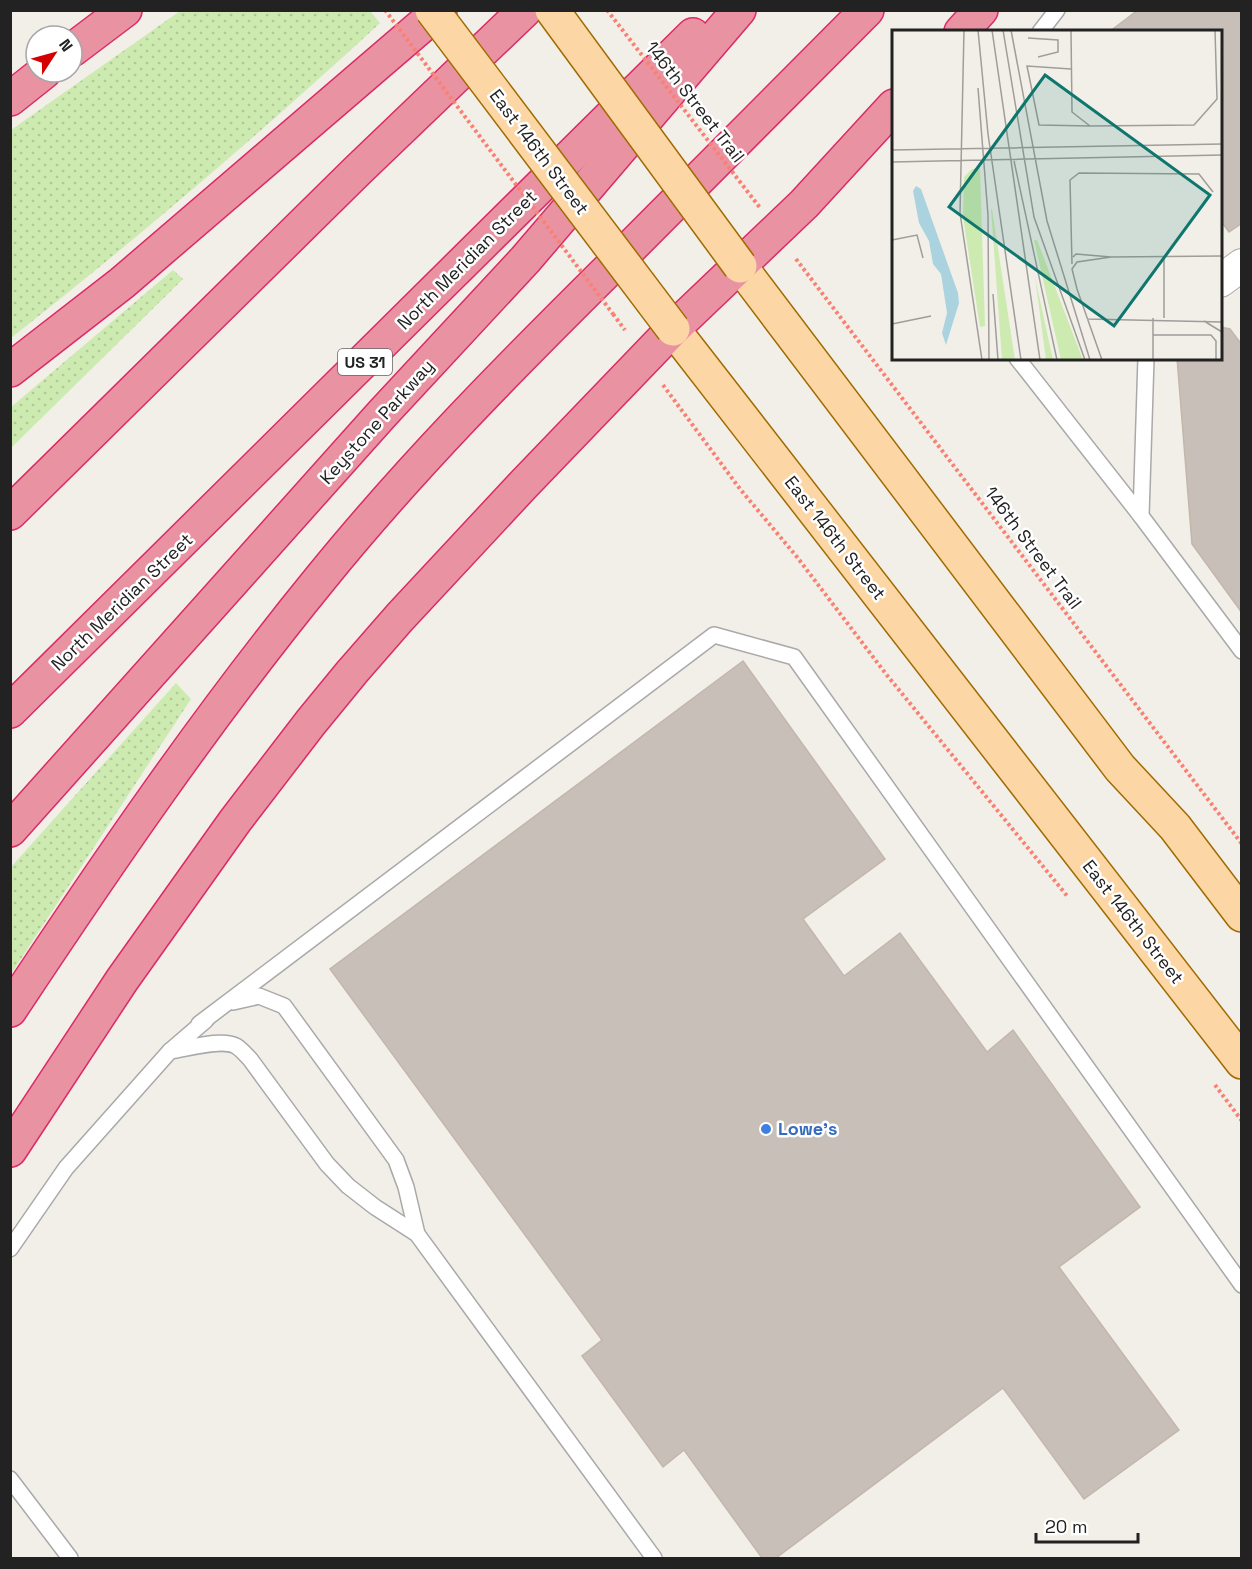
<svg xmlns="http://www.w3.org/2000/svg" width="1252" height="1569" viewBox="0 0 1252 1569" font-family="'Space Grotesk',sans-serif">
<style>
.grass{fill:url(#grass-dots)}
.building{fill:#c7bfb8;stroke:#c4b6ab;stroke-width:1.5}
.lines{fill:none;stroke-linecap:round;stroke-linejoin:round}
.lane-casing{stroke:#a9a9a9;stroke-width:18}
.street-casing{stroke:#a9a9a9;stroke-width:34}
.primary-casing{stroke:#a06b00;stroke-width:36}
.highway-casing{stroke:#dc2a67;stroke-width:36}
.path{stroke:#fa8072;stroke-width:4;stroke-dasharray:3 3;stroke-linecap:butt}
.lane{stroke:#fff;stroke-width:15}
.street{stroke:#fff;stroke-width:32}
.primary{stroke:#fcd6a4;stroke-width:33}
.highway{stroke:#e892a2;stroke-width:33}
.primary-bridge-casing{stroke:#a06b00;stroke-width:36;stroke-linecap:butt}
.path-bridge{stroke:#fa8072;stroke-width:4;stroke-dasharray:3 3;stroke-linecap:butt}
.primary-bridge{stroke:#fcd6a4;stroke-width:33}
.shop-dot{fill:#3f7fe0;stroke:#fff;stroke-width:2}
.labels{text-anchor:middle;stroke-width:5;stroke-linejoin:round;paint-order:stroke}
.shield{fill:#fff;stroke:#646464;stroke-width:1.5}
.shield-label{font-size:16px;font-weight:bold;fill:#222}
.street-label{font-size:18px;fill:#222;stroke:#fff}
.shop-label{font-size:18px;font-weight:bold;fill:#366cbe;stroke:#fff;text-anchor:start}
.inset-road{fill:none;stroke:#9f9d99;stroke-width:1.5}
.view{fill:#0f766e;fill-opacity:0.15;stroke:#0f766e;stroke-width:3}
.inset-edge{fill:none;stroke:#222;stroke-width:3}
</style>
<defs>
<pattern id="grass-dots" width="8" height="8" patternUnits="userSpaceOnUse" patternTransform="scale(1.5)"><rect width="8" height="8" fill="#cdebb0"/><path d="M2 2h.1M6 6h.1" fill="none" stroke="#b0c997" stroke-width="1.8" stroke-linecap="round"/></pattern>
</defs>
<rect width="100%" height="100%" fill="#f2efe9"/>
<g class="grass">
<path d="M180 11H370L380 23C261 133 138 238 11 338V130Z"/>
<path d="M173 270 183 279 11 448V407Z"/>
<path d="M176 683 191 699 11 974V867Z"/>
</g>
<g class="building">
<path d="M1138 10H1242V223L1229 232 1220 220V32H1109Z"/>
<path d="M1220 327 1230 329 1242 345V613L1192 544 1177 358H1220Z"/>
<path d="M743 661 885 859 803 919 844 976 900 933 987 1052 1013 1030 1140 1207 1059 1267 1179 1430 1084 1499 1003 1388 776 1558H762L684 1450 663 1467 582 1356 602 1340 330 969Z"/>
</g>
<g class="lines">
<defs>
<g id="lane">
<path d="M1040 32 1057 10"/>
<path d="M1017 358 1141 516"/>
<path d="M1146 358 1141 516 1242 651"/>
<path d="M233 1002 259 996 284 1006 396 1160 406 1187 417 1234"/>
<path d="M199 1024 714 635 794 657 1242 1285"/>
<path d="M170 1051 206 1020"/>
<path d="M10 1249 66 1168 170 1051C186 1049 222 1038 236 1046 241 1049 246 1055 250 1059L327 1164 348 1186 375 1207 417 1234 654 1558"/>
<path d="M10 1479 70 1558"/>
</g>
<path id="street" d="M1220 281 1242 265"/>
<g id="primary">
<path d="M740 266 1120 768 1175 827 1242 915"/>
<path d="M673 329 1242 1062"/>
</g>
<g id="highway">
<path d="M961 32 981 10"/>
<path d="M72 50 125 10"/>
<path d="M10 99 44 72"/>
<path d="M10 370 122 283 440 10"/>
<path d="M10 513 357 171 525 10"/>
<path d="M10 711 693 35"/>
<path d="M10 830 382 414 525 260 739 10"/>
<path d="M10 1010C108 862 208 716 320 579 409 469 509 368 609 269 695 183 781 97 867 10"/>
<path d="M10 1150 122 980 235 821 311 722 352 672 400 617 523 485 673 329 804 204 894 106"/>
</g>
</defs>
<use href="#lane" class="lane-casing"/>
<use href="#street" class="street-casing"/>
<use href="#primary" class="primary-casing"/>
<use href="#highway" class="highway-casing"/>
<g class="path">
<path d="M796 259 1242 844"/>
<path d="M613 314 625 330"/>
<path d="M663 385 740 489 797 557 886 674 1068 897"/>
<path d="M1215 1085 1242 1121"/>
</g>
<use href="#lane" class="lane"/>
<use href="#street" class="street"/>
<use href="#primary" class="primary"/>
<use href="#highway" class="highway"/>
<defs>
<g id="primary-bridge">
<path d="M432 10 673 329"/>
<path d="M552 10 740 266"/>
</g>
</defs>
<use href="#primary-bridge" class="primary-bridge-casing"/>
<g class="path-bridge">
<path d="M385 10 613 314"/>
<path d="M607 10 761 209"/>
</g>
<use href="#primary-bridge" class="primary-bridge"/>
</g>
<circle class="shop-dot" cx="766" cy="1129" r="6"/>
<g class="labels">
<rect class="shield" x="338" y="349" width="54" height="26" rx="4.5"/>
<g class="shield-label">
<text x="365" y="368">US 31</text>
</g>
<g class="street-label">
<text transform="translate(695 102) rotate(52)" y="6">146th Street Trail</text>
<text transform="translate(539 152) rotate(53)" y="6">East 146th Street</text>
<text transform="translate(467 260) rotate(-45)" y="6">North Meridian Street</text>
<text transform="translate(377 422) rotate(-48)" y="6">Keystone Parkway</text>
<text transform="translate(835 538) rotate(52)" y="6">East 146th Street</text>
<text transform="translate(1033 548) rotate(53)" y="6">146th Street Trail</text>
<text transform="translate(122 602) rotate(-44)" y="6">North Meridian Street</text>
<text transform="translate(1133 922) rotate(52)" y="6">East 146th Street</text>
</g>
<g class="shop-label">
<text x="778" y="1135">Lowe's</text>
</g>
</g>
<g transform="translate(892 30)">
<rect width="330" height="330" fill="#f2efe9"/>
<path d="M88 138 93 296 88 297 71 187 72 147 80 139ZM99 179H100L123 330H110ZM142 210H145L191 330H169ZM143 247 161 330H154Z" fill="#cdebb0"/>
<path d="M24 156 29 159 66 263 67 273 54 315 50 303 55 283 49 244 41 234 37 211 27 193 21 161Z" fill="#aad3df"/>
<path class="inset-road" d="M72 0 68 183 90 330M86 0 96 104 129 330M100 0 148 330M111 0 142 187 193 330M119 0 155 191 198 330M179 0 180 82 198 96 302 95 325 69 323 0M136 8 166 10V22L146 27M179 39 135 36 147 95 198 96M86 58 96 185 97 330M0 120 330 114M122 131 165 330M0 132 330 125M0 210 25 205 31 228M181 227 184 224 219 227M180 234 178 150 187 143 307 144 321 162M101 264 106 330M261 288V330M272 288V227M195 289 330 292M312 291 330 302M0 294 39 286M261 305H319L324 311V330M210 330 185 259 180 239 185 232 219 227 330 226"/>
<path class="view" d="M153 45 318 165 222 296 57 177Z"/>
<rect width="330" height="330" class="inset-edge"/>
</g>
<rect width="1252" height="1569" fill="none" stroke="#222222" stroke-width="24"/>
<g transform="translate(54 54) rotate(54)"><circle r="28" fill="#ffffff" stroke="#a7a7a7" stroke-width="1.5"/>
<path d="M0-4.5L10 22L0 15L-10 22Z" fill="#d40000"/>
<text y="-9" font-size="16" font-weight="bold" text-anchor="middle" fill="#222222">N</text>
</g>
<path d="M1036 1533v9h102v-9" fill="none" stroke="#222222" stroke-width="3"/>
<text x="1045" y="1533" font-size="18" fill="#222222" stroke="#ffffff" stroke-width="4.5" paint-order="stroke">20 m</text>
</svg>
